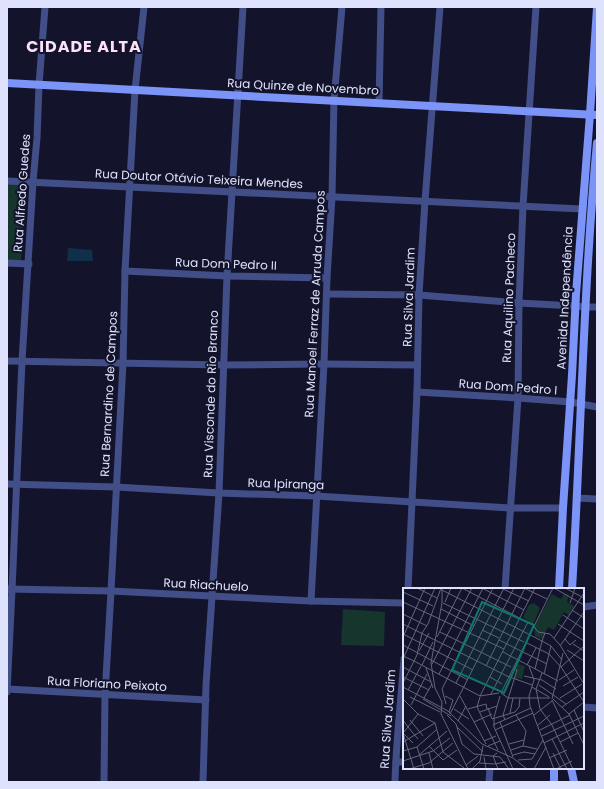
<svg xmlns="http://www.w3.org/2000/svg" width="604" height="789" viewBox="0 0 604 789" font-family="Poppins,sans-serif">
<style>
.green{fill:#16352d}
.water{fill:#0f3048}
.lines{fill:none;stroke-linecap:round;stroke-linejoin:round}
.minor{stroke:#414e87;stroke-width:7}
.secondary{stroke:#7c94f7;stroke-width:8}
.labels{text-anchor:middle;stroke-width:4;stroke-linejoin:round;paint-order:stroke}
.street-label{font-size:12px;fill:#dfe2fd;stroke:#13142b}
.district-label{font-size:16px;font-weight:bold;letter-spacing:1px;fill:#fde1f9;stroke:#13142b}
.inset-road{fill:none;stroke:#65667f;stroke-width:1}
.view{fill:#0f766e;fill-opacity:0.15;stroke:#0f766e;stroke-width:2}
.inset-edge{fill:none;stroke:#dfe2fd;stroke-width:2}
</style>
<rect width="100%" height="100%" fill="#13142b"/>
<g class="green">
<path d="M7 184 26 185 21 261 7 260Z"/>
<path d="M343 609 385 612 384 646 341 645Z"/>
</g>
<path class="water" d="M68 248 92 250 93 261H67Z"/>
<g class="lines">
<g class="minor">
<path d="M379 103 381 7"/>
<path d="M7 181 582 209"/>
<path d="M7 263 29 264"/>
<path d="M125 271 227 276 327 278"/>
<path d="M327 294 419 295 519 303 575 306 585 307H597"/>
<path d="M7 361 223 365 324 364 417 365"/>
<path d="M417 392 518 398 571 402 597 407"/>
<path d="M7 484 116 487 219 493 316 496 510 508H563"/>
<path d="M577 498 597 499"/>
<path d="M7 589 111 591 311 601 404 603"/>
<path d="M408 589 417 392 419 295 425 201 440 7"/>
<path d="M505 589 518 398 519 303 523 206 536 7"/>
<path d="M311 601 324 364 327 278 332 197 334 100 342 7"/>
<path d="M583 607 597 605"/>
<path d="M7 689 206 700"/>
<path d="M7 692 12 590 22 361 33 182 37 138 39 85 45 7"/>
<path d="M583 707 597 708"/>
<path d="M396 762H404"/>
<path d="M104 782 105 695 111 591 123 363 125 271 135 90 144 7"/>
<path d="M203 782 206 685 219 493 227 276 243 7"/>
<path d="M395 782C396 741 401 700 404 659"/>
<path d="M489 782 490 768"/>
</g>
<g class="secondary">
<path d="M7 83 597 115"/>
<path d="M559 589 563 508 572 375 576 294 590 114 597 8"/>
<path d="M572 589C581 440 583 291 597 143"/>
<path d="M554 768V782"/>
<path d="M571 768 574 782"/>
</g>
</g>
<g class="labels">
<g class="street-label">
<text transform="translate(303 87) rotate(3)" y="4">Rua Quinze de Novembro</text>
<text transform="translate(199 179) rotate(3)" y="4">Rua Doutor Otávio Teixeira Mendes</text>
<text transform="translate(22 193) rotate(-86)" y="4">Rua Alfredo Guedes</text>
<text transform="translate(226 264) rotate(2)" y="4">Rua Dom Pedro II</text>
<text transform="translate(409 297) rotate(-88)" y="4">Rua Silva Jardim</text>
<text transform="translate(509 298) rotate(-88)" y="4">Rua Aquilino Pacheco</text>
<text transform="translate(565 298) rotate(-87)" y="4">Avenida Independência</text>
<text transform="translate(315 304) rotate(-87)" y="4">Rua Manoel Ferraz de Arruda Campos</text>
<text transform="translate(508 387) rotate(4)" y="4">Rua Dom Pedro I</text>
<text transform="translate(109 394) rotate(-87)" y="4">Rua Bernardino de Campos</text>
<text transform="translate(211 394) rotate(-88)" y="4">Rua Visconde do Rio Branco</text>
<text transform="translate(286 484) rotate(2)" y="4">Rua Ipiranga</text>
<text transform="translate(206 585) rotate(3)" y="4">Rua Riachuelo</text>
<text transform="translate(107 684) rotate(3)" y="4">Rua Floriano Peixoto</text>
<text transform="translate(388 719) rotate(-86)" y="4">Rua Silva Jardim</text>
</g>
<g class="district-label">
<text x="84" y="52">CIDADE ALTA</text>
</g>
</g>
<g transform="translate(403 588)">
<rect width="181" height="181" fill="#13142b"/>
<path d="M149 6 158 11 161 6 166 7 164 14 171 18 166 27 161 24 151 42 145 39 139 51 132 48 131 39ZM131 15 137 20 130 37 120 29 126 17ZM115 76 122 78 119 91 111 90Z" fill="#16352d"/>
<path class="inset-road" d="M14 0 34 10M39 0V15L28 75 32 100 39 114 38 126 65 181M59 0 130 37 135 44 147 46 157 57 181 96M79 0 121 22M121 0 144 11M151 0 181 17M162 0 181 10M100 1 126 13M39 2 139 53 142 45M0 4 30 18M0 14 101 61M42 14 48 0M40 15 121 54M167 15 172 0M38 21 71 38M169 22 181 30M0 26 24 38M160 27 181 41M0 36 104 88 129 97M155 36 181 53M79 42 96 50M37 44 108 79M0 46 70 82M0 49 22 0M34 49 59 0M151 50 181 5M162 51 167 57 173 52M96 52 144 76M122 54 146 66 158 79 181 114 166 126M170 56 181 63M0 57 65 92M157 58 181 24M164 62 181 73M16 63 26 45M100 64 155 93M0 68 11 73M0 71 32 0M11 73 77 108 96 105M29 76 69 0M19 77 30 54M124 77 133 60M83 78 122 0M126 78 131 92 126 108 127 118 151 181M0 79 28 94M158 79 181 58M23 80 30 100M132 81 139 53 148 58 159 72M139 85 133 101 137 121 149 137 170 181M36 86 80 0M141 86 148 58M121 88 139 92 153 101M0 89 26 102M87 89 99 96M156 92 171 82M0 95 14 67 19 45 25 36 38 0M53 95 101 0M136 97 163 116M160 98 175 89M0 99 45 123 79 156 110 170 124 181M129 99 146 109M5 102 18 78M98 105 105 110H147M98 105 150 0M88 106 125 34M42 108 50 112 46 124M57 108 83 156M77 108 132 0M97 108 91 129V139L110 181M7 109 37 124M77 109 74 119 95 162M21 110 29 96M157 110 179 96M0 111 15 126 32 135M20 111 48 128M149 111 160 65M150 111 166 126 181 157M149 112 170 156M43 116 39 101 90 0M8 117 24 86M159 119 181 104M85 120 89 131 112 124 116 119 117 110M51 121 66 131M65 121 83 116 84 121M171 122 181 144M77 124 94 118M107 125 110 110M47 126 111 0M44 127 53 136 59 156 71 166M113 127 123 143 120 158M131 127 149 113M0 132 5 139 0 145 11 181M7 132 20 148M102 132 100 127 114 82 110 79M55 133 63 118M71 134 89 126M97 134 110 169M32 135 40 164 61 180M90 137 128 120M135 137 147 127M54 139 80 164M92 142 130 125M137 142 167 127M0 145 10 155M139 148 181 128M15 151 5 139 15 126M149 151 164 181M81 153 93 148M0 154 32 135M157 154 175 145M141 155 181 135M106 156 121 152M26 158 40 172 54 162M85 158 97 153M120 158 134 161M14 159 21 181M108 162 120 158M0 163 14 159 33 142M26 165 30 181M94 165 90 168 95 181M150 165 158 181M71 166 97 169 106 181M16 167 44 143M110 167 121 164 132 166M81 169 83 181M146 170 164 162M115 172 129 171 140 152M0 173 30 163 47 150M76 175 91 176 103 174M63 177 75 168M6 181 26 175 50 155M69 181 77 173 80 158M131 181 143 159M153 181 169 173"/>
<path class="view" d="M79 14 131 37 101 105 49 82Z"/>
<rect width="181" height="181" class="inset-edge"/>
</g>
<rect width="604" height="789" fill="none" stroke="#dfe2fd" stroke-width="16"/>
</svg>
